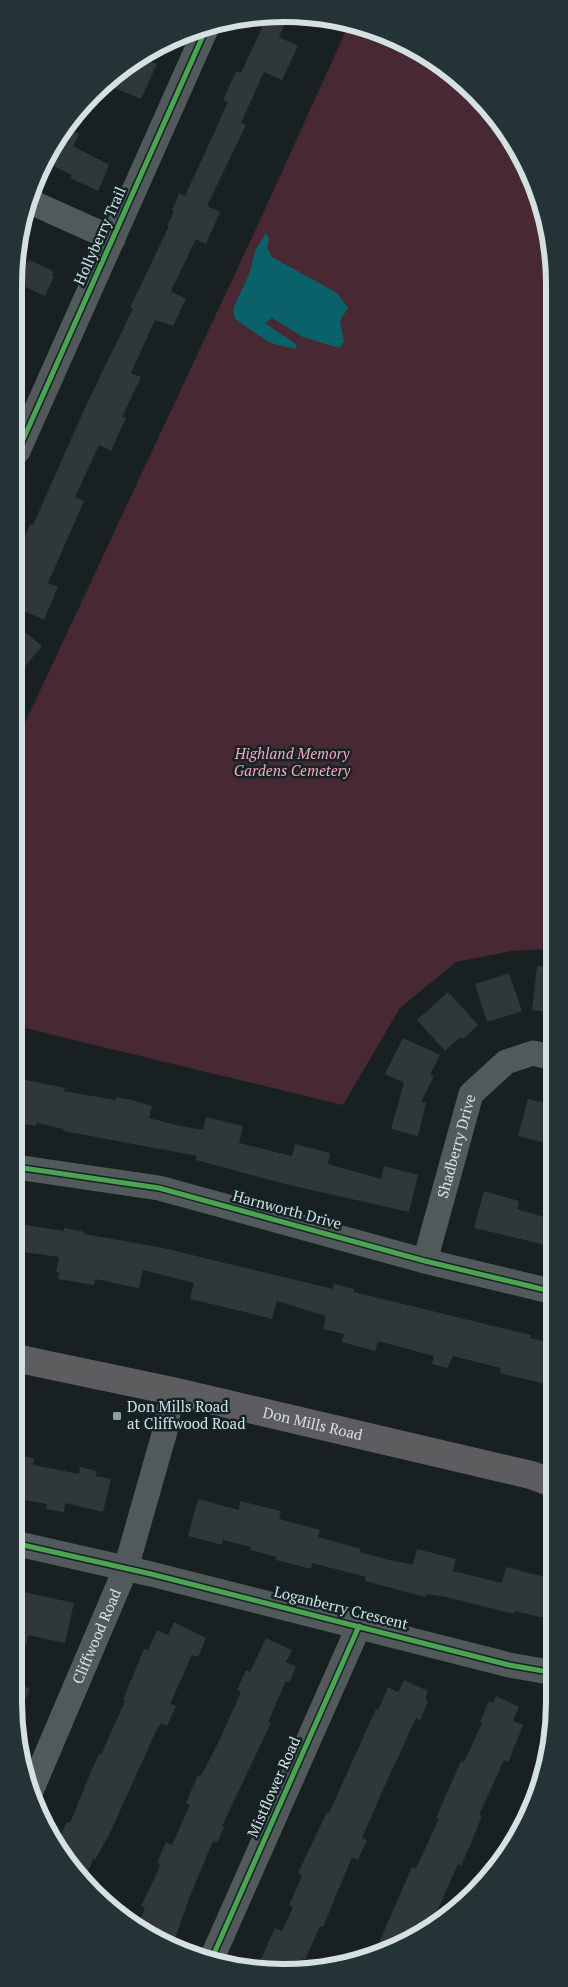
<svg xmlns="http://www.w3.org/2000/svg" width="568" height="1987" viewBox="0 0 568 1987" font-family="'PT Serif',serif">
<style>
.green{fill:#482832}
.water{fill:#0b616a}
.building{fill:#303738}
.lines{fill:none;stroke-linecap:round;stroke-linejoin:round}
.minor{stroke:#52595a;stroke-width:25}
.major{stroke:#5d5d5f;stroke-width:28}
.cycleway-casing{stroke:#132427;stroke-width:8}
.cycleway{stroke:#4ca352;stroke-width:5}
.poi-dot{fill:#939d9e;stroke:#132427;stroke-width:2}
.labels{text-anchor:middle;stroke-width:5;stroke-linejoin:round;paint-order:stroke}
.street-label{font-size:15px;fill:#d5e0e1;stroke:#132427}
.park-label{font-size:15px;font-style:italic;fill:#fea5bb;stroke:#132427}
.poi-label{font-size:15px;fill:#d5e0e1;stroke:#132427;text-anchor:start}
.rim{fill:none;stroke:#d5e0e1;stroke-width:6}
</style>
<rect width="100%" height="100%" fill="#182022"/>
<path class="green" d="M349 24 419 50 487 106 534 180 552 249 551 949 511 951 456 962 400 1008 343 1105 16 1026 17 740 255 231Z"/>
<path class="water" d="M266 233 269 239 267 247 272 257 337 293 348 308 340 321 344 342 339 348 303 337 272 318 265 323 297 345 295 349 270 343 235 319 233 309 250 272 255 251Z"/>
<g class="building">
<path d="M266 19H287L279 37 298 46 282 80 264 72 241 123 246 125 207 206 220 212 206 244 196 239 171 291 186 299 173 326 155 320 131 373 141 377 122 417 126 418 111 451 99 445 75 497 84 501 48 583 58 587 44 620 18 608V576L24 562 18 560V551L30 524 33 525 88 401 133 309 130 308 169 226H167L174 211 172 210 179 193 185 196 204 155 228 102 223 100 236 71 241 73Z"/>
<path d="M140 57 157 64 141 99 112 87 117 76 134 59Z"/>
<path d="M65 128 79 134 73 146 109 165 98 191 70 178 72 175 47 163 59 134Z"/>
<path d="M29 260 53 271 52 275 54 276 45 296 19 284V275L25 262 27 263Z"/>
<path d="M18 626 42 646 17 676Z"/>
<path d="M537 966 551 967V1012L532 1010Z"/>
<path d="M509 973 522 1011 487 1022 475 984Z"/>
<path d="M448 992 478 1025 463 1039 460 1037 445 1051 417 1020Z"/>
<path d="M403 1038 440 1055 430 1075 434 1076 421 1102 426 1103 418 1136 391 1129 404 1083 385 1074Z"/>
<path d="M16 1078 65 1088 64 1091 115 1100 116 1097 132 1100 152 1106 149 1118 176 1125 203 1130 206 1117 243 1126 239 1143 292 1156 295 1144 330 1153 328 1164 381 1179 384 1166 418 1175 409 1212 285 1184 196 1160 197 1156 64 1131V1129L37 1123 36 1126 16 1123Z"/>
<path d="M528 1099 550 1104V1144L518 1136Z"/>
<path d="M484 1191 519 1201 517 1209 550 1219V1246L474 1228Z"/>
<path d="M21 1224 64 1231V1228L85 1232 84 1234 159 1247 333 1289 334 1284 354 1289V1292L531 1335 530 1338 550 1343V1385L500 1373 501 1368 453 1356 447 1368 432 1364 434 1356 378 1341 375 1351 342 1342 344 1334 323 1329 326 1316 277 1301 272 1319 253 1314 190 1299 194 1283 143 1270 139 1288 95 1279 94 1285 58 1279 59 1272H56L59 1257 16 1251Z"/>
<path d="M15 1455 34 1458 33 1465 79 1474 80 1467 97 1471 96 1476 111 1479 103 1512 65 1503 64 1512 46 1509 47 1504 14 1498Z"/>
<path d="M198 1499 239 1510 240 1501 281 1511 279 1519 320 1530 318 1537 361 1549 360 1552 389 1560 413 1565 417 1549 456 1559 453 1571 502 1583 506 1567 549 1578V1619L515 1611 514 1614 446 1597 426 1594 425 1597 365 1581 366 1577 312 1563 311 1569 276 1560 277 1557 250 1550 251 1547 223 1540 222 1545 188 1536Z"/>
<path d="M19 1591 74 1603 65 1643 28 1635 26 1645 14 1642V1602L17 1603Z"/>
<path d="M174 1622 206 1638 198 1657 192 1655 170 1704 176 1706 167 1726 161 1723 156 1731 109 1835 95 1860 93 1859 83 1883 57 1843 67 1822 70 1823 92 1769 99 1754 101 1755 125 1701 123 1700 144 1649 148 1650 157 1630 168 1635Z"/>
<path d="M266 1638 292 1650 286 1662 296 1667 289 1683 286 1681 268 1722 271 1723 222 1826 224 1827 217 1843 213 1841 190 1896 172 1947 165 1946 138 1925 145 1908 141 1906 157 1873 160 1864 157 1863 166 1842 172 1845 190 1805 186 1803 198 1775 201 1776 219 1741 241 1692 237 1690 246 1670 250 1672Z"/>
<path d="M404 1680 428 1691 425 1700 428 1701 420 1721 416 1718 381 1794 362 1838 367 1840 358 1860 352 1857 323 1927 320 1926 305 1960 301 1959 296 1970 266 1973 256 1970 275 1928 282 1931 293 1907 289 1905 302 1876 298 1873 327 1812 329 1813 376 1709 378 1710 388 1687 398 1692Z"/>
<path d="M14 1681 30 1689 17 1718 14 1703Z"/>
<path d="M496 1696 519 1707 513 1721 523 1725 508 1762 504 1760 479 1815 482 1816 468 1850 461 1866 458 1864 434 1918 441 1921 374 1954 412 1867 416 1868 439 1819 436 1818 461 1761 464 1762 482 1723 480 1722 489 1701 493 1703Z"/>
</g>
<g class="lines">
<g class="minor">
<path d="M31 202 113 239"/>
<path d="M18 451 206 29"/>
<path d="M16 1167 159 1188 425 1261 550 1291"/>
<path id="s1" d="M425 1261 471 1094 506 1062 533 1053 550 1057"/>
<path d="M14 1543 151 1574 509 1665 549 1672"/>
<path id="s2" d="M31 1791 126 1568 165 1431 172 1391"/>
<path d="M212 1958 359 1626"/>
</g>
<path class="major" id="s3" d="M15 1358 172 1391 531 1475 550 1482"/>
<defs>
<g id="cycleway">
<path d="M18 451 206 29"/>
<path d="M16 1167 159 1188 425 1261 550 1291"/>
<path d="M14 1543 151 1574 509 1665 549 1672"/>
<path d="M212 1958 359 1626"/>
</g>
</defs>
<use href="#cycleway" class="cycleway-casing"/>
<use href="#cycleway" class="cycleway"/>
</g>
<rect class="poi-dot" x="112" y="1411" width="10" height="10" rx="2.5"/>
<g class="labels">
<g class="street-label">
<text transform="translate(100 236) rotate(-66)" y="5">Hollyberry Trail</text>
<text dy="5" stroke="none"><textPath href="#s1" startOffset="119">Shadberry Drive</textPath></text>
<text transform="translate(287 1210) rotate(15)" y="5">Harnworth Drive</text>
<text dy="5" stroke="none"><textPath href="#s3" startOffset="305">Don Mills Road</textPath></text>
<text transform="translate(341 1608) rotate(14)" y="5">Loganberry Crescent</text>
<text dy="5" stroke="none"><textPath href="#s2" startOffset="168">Cliffwood Road</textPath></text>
<text transform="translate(274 1787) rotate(-66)" y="5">Mistflower Road</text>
</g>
<g class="park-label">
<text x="292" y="759">Highland Memory<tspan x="292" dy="17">Gardens Cemetery</tspan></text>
</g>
<g class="poi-label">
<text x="127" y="1412">Don Mills Road<tspan x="127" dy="17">at Cliffwood Road</tspan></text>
</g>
</g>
<path d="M0 0H568V1987H0ZM284 22H284A262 262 0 0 1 546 284V1702A262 262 0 0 1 284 1964H284A262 262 0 0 1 22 1702V284A262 262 0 0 1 284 22Z" fill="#233336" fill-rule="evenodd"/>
<path class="rim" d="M284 22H284A262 262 0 0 1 546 284V1702A262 262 0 0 1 284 1964H284A262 262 0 0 1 22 1702V284A262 262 0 0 1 284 22Z"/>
</svg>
